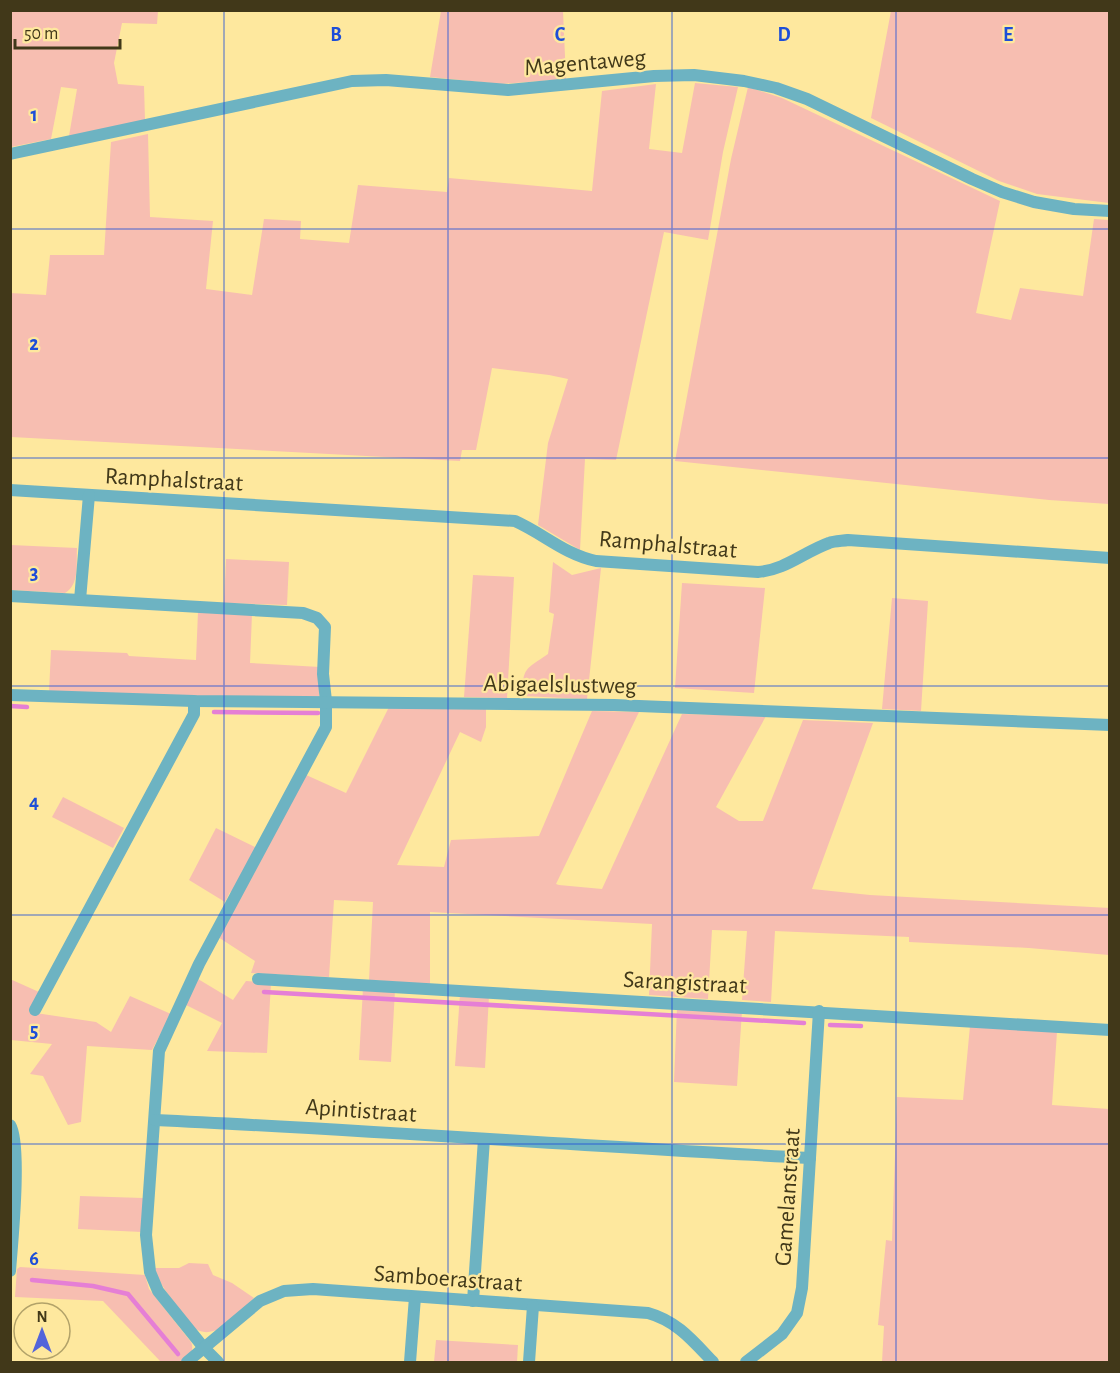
<svg xmlns="http://www.w3.org/2000/svg" width="1120" height="1373" viewBox="0 0 1120 1373" font-family="'Alegreya Sans',sans-serif">
<style>
.green{fill:#f7beb1}
.lines{fill:none;stroke-linecap:round;stroke-linejoin:round}
.stream{stroke:#e57fd5;stroke-width:4.5}
.minor{stroke:#6db3c2;stroke-width:12}
.grid{fill:none;stroke:#1d4ed8;stroke-width:1.5;stroke-opacity:0.55}
.labels{text-anchor:middle;stroke-width:4.5;stroke-linejoin:round;paint-order:stroke}
.street-label{font-size:24px;fill:#413819;stroke:#fee89e}
.grid-label{font-size:20px;text-anchor:middle;font-weight:bold;fill:#1d4ed8;stroke:#fee89e;stroke-width:4.5;stroke-linejoin:round;paint-order:stroke}
</style>
<rect width="100%" height="100%" fill="#fee89e"/>
<g class="green">
<path d="M11 11H158L157 24 122 23 114 63 118 84 144 86 145 120 69 136 77 89 61 87 51 139 11 147Z"/>
<path d="M441 11H563L566 79 501 84 430 77Z"/>
<path d="M891 11H1109V203L1037 194 999 181 871 118Z"/>
<path d="M695 83 738 87 723 152 708 240 664 232 616 460 585 459 580 550 538 525 548 443 568 379 549 375 492 368 476 450H462L460 461 11 437 10 293 46 295 50 255H104L111 142 148 134 150 217 213 221 206 289 252 295 264 219 301 221 300 239 349 243 358 185 447 192 449 178 592 191 602 91 656 84 649 149 682 153Z"/>
<path d="M748 87 782 98 1000 201 976 313 1011 320 1020 288 1083 296 1094 219 1109 220V504L1049 500 675 461 731 159Z"/>
<path d="M11 545 77 548C76 564 80 584 65 593L11 590Z"/>
<path d="M226 559 289 562 287 605 224 603Z"/>
<path d="M553 562 572 575 601 568 587 699 522 696C523 667 525 670 548 654L554 614 549 612Z"/>
<path d="M473 575 514 577 507 698 464 697Z"/>
<path d="M682 583 765 588 754 693 675 688Z"/>
<path d="M892 598 928 601 921 711 882 709Z"/>
<path d="M198 612 252 614 250 663 320 667 319 698 148 696 49 692 51 650 127 653 129 656 196 660Z"/>
<path d="M389 707 486 709V727L481 742 460 732 397 865 444 867 451 840 539 836 592 711 639 712 556 884 559 885 602 889 682 714 766 716 716 807 739 821H763L803 720 873 723 812 889 870 895 1110 908 1109 955 1029 948 909 942V937L775 931 771 1002 742 1000 747 931 712 930 708 999 649 995 652 924 430 912V984L369 980 373 902 334 900 329 977 251 973 255 961 218 937 304 774 346 793Z"/>
<path d="M63 797 124 828 113 848 52 817Z"/>
<path d="M216 828 257 848 232 893 230 892 225 902 189 880Z"/>
<path d="M10 979 39 992 29 1012 96 1022 111 1032 130 996 171 1014 152 1050 87 1046 81 1122 68 1125 43 1076 30 1074 52 1044 11 1040Z"/>
<path d="M198 979 233 1000 246 981 271 983 267 1053 207 1051 222 1023 186 1005Z"/>
<path d="M363 988 395 990 391 1062 359 1060Z"/>
<path d="M460 994 489 996 485 1068 455 1066Z"/>
<path d="M677 1008 742 1011 737 1086 674 1082Z"/>
<path d="M970 1026 1057 1032 1052 1105 1109 1109V1362H882L884 1326 878 1325 886 1240 892 1241 897 1097 963 1100Z"/>
<path d="M80 1196 143 1198 142 1232 78 1229Z"/>
<path d="M189 1263 208 1264 213 1275 232 1283 254 1298C240 1311 215 1345 193 1327 187 1322 183 1314 178 1308 170 1296 158 1283 155 1268H179Z"/>
<path d="M20 1267 145 1275 149 1289 191 1342C195 1352 189 1356 181 1362H161L103 1301 15 1297 17 1269Z"/>
<path d="M436 1340 518 1345 517 1362H434Z"/>
</g>
<g class="lines">
<g class="stream">
<path d="M10 706 27 707"/>
<path d="M214 712 318 713"/>
<path d="M264 992 804 1023"/>
<path d="M830 1025 861 1026"/>
<path d="M32 1280 93 1286 128 1294 178 1354"/>
</g>
<g class="minor">
<path d="M10 154 352 81 386 80 508 90 654 76 694 75 744 81 776 88 807 99 972 179 1002 192 1034 202 1074 209 1110 211"/>
<path d="M10 490 515 521C544 534 564 554 596 561L758 572C785 570 804 552 829 543 834 541 842 541 848 540L1110 558"/>
<path d="M10 596 303 613 317 618 325 627 323 674 326 701V727L199 964 159 1051 146 1235 150 1272 158 1291 204 1348 218 1362"/>
<path d="M80 600 89 495"/>
<path d="M10 695 194 701 614 705 1110 725"/>
<path d="M258 979 1110 1030"/>
<path d="M35 1010 194 714V701"/>
<path d="M155 1120C374 1130 592 1147 810 1158"/>
<path d="M10 1125C22 1144 12 1244 10 1271"/>
<path d="M473 1301 484 1139"/>
<path d="M187 1362 260 1301 284 1291 313 1289 648 1313C677 1321 693 1341 713 1362"/>
<path d="M410 1362 415 1297"/>
<path d="M529 1362 533 1306"/>
<path d="M746 1362 782 1334 797 1313 802 1288 819 1011"/>
</g>
</g>
<path class="grid" d="M224 10V1362M448 10V1362M672 10V1362M896 10V1362M10 229H1110M10 458H1110M10 686H1110M10 915H1110M10 1144H1110"/>
<g class="labels">
<g class="street-label">
<text transform="translate(585 62) rotate(-5)" y="8">Magentaweg</text>
<text transform="translate(174 479) rotate(3)" y="8">Ramphalstraat</text>
<text transform="translate(668 544) rotate(5)" y="8">Ramphalstraat</text>
<text transform="translate(560 684) rotate(1)" y="8">Abigaelslustweg</text>
<text transform="translate(685 982) rotate(3)" y="8">Sarangistraat</text>
<text transform="translate(361 1110) rotate(4)" y="8">Apintistraat</text>
<text transform="translate(787 1197) rotate(-86)" y="8">Gamelanstraat</text>
<text transform="translate(448 1278) rotate(4)" y="8">Samboerastraat</text>
</g>
</g>
<g class="grid-label">
<text x="336" y="41">B</text>
<text x="560" y="41">C</text>
<text x="784" y="41">D</text>
<text x="1008" y="41">E</text>
<text x="34" y="121">1</text>
<text x="34" y="350">2</text>
<text x="34" y="579">3</text>
<text x="34" y="808">4</text>
<text x="34" y="1037">5</text>
<text x="34" y="1265">6</text>
</g>
<rect width="1120" height="1373" fill="none" stroke="#413819" stroke-width="24"/>
<g transform="translate(42 1331)"><circle r="28" fill="#fee89e" stroke="#b2a269" stroke-width="1.5"/>
<path d="M0-4.5L10 22L0 15L-10 22Z" fill="#5364da"/>
<text y="-9" font-size="16" font-weight="bold" text-anchor="middle" fill="#413819">N</text>
</g>
<path d="M15 39v9h105v-9" fill="none" stroke="#413819" stroke-width="3"/>
<text x="24" y="39" font-size="18" fill="#413819" stroke="#fee89e" stroke-width="4.5" paint-order="stroke">50 m</text>
</svg>
